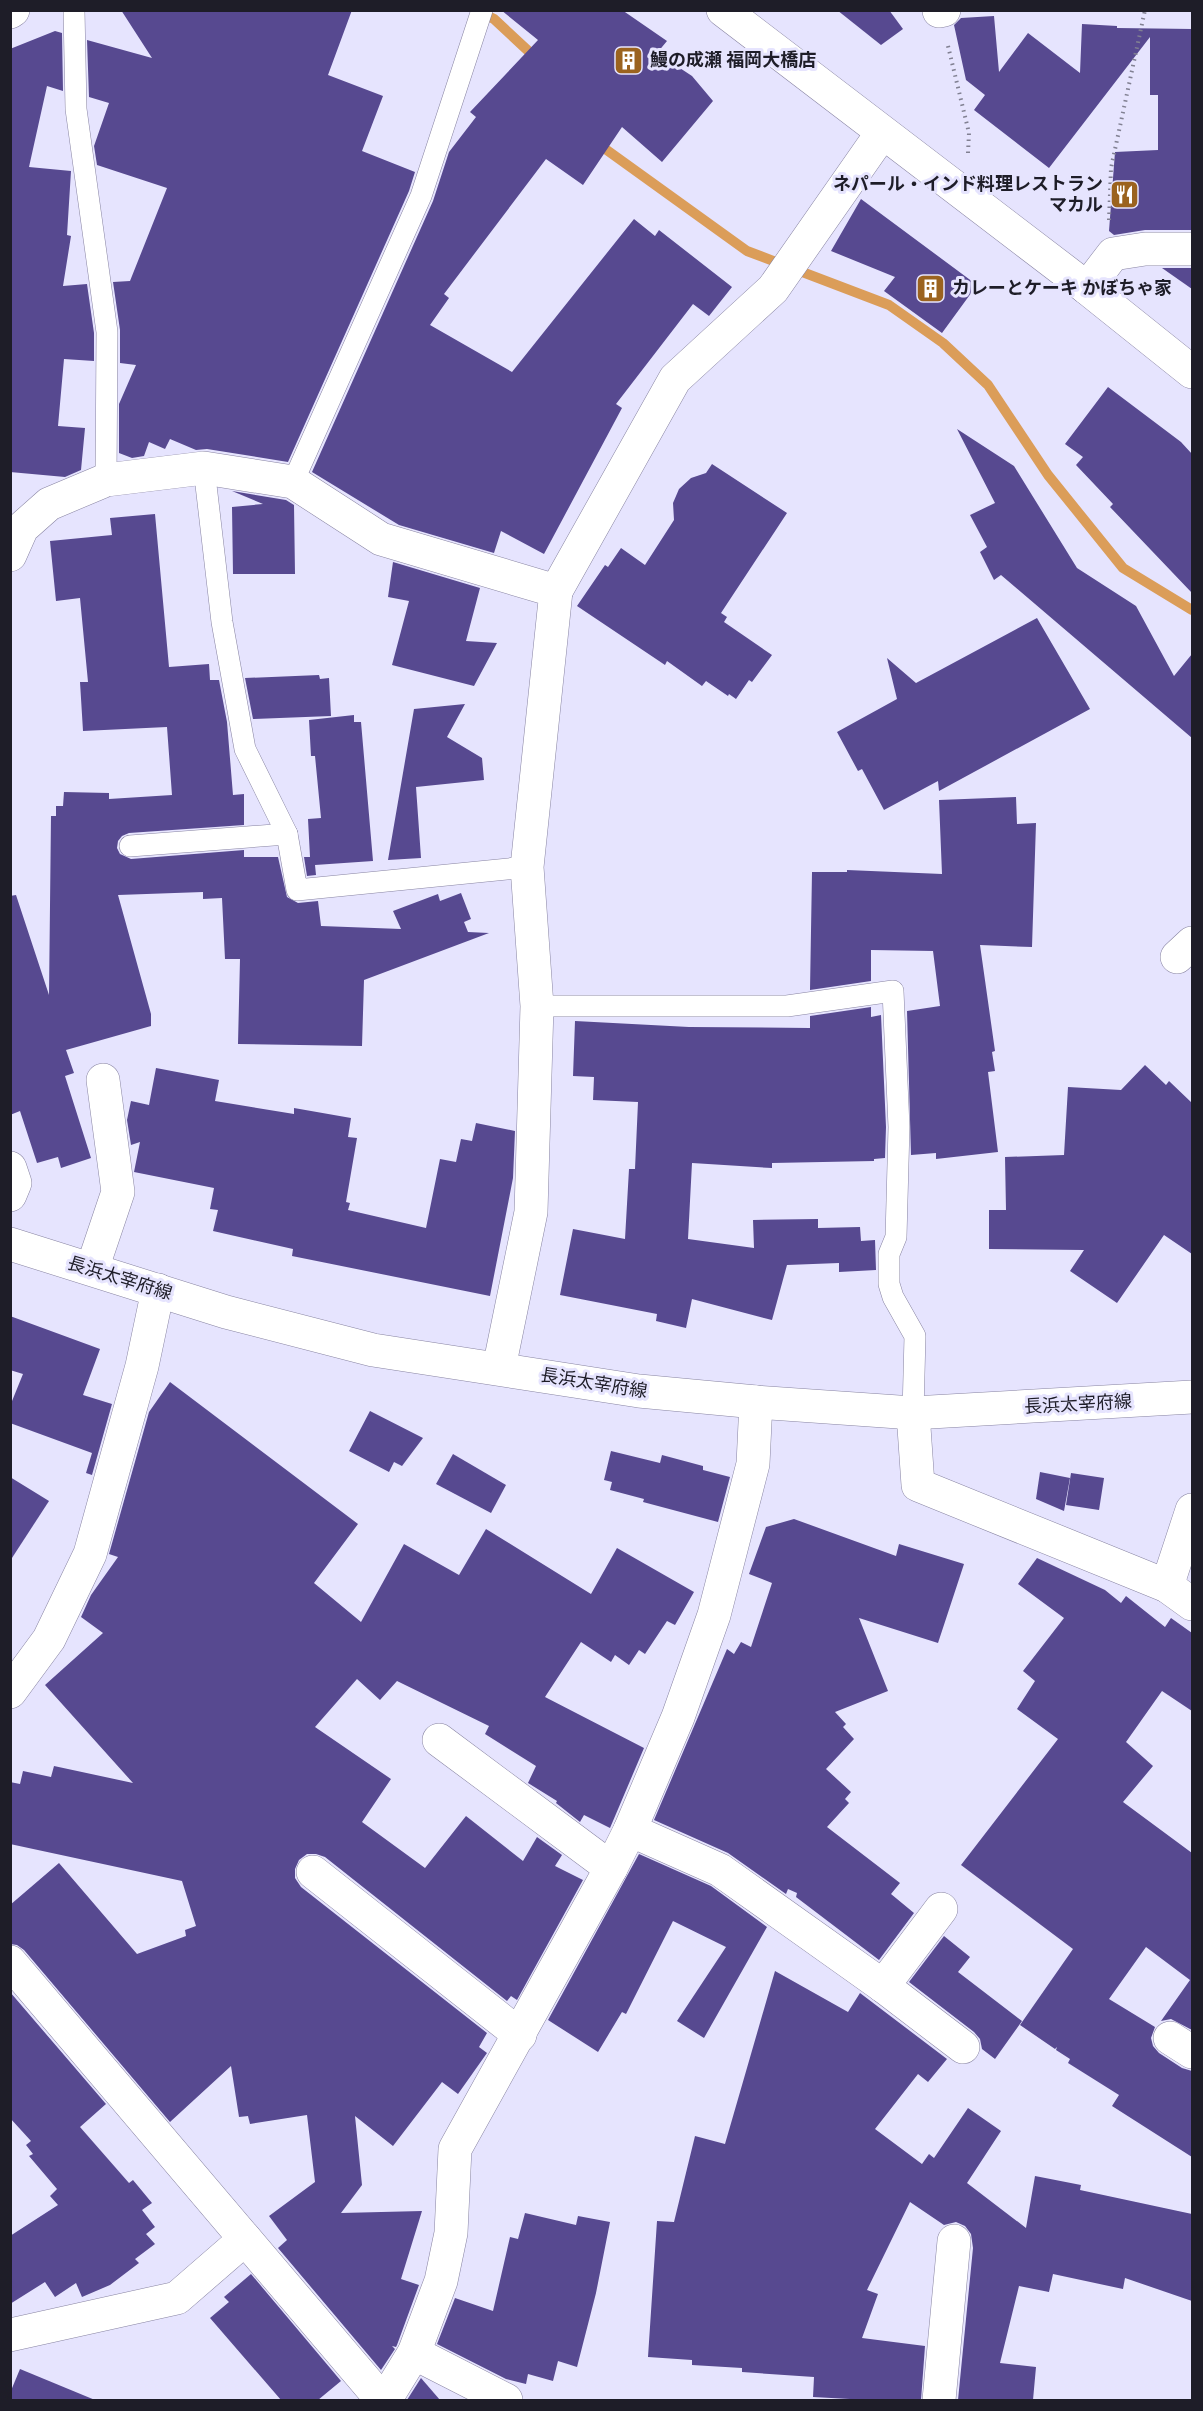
<svg xmlns="http://www.w3.org/2000/svg" width="1203" height="2411" viewBox="0 0 1203 2411" font-family="'DM Sans','Noto Sans JP',sans-serif">
<style>
.lines{fill:none;stroke-linecap:round;stroke-linejoin:round}
.stream{stroke:#db9d59;stroke-width:10}
.building{fill:#574990}
.service-casing{stroke:#8884a2;stroke-width:22}
.minor-casing{stroke:#8884a2;stroke-width:34}
.tertiary-casing{stroke:#8884a2;stroke-width:34}
.primary-casing{stroke:#8884a2;stroke-width:34}
.trunk-casing{stroke:#8884a2;stroke-width:34}
.path{stroke:#818092;stroke-width:4;stroke-dasharray:1.5 4.5;stroke-linecap:butt}
.service{stroke:#fff;stroke-width:21}
.minor{stroke:#fff;stroke-width:33}
.tertiary{stroke:#fff;stroke-width:33}
.primary{stroke:#fff;stroke-width:33}
.trunk{stroke:#fff;stroke-width:33}
.labels{text-anchor:middle;stroke-width:6;stroke-linejoin:round;paint-order:stroke}
.poi-label{font-size:18px;font-weight:bold;fill:#1e1d28;stroke:#e6e4fe;text-anchor:start}
.street-label{font-size:18px;fill:#1e1d28;stroke:#e6e4fe}
</style>
<rect width="100%" height="100%" fill="#e6e4fe"/>
<g class="lines">
<g class="stream">
<path d="M478 11 494 19 538 60"/>
<path d="M597 143 747 251 889 305 943 343 988 385 1048 475 1123 568 1192 610"/>
</g>
</g>
<g class="building">
<path d="M121 10H352L328 75 383 96 362 151 415 172 409 191 288 462 207 449 196 450 170 439 165 449 149 442 144 456 132 458 119 453V404L136 365 120 363V330L113 282 130 281 167 188 97 165 94 146 109 103 89 97 87 40 152 58Z"/>
<path d="M501 10H622L667 41 657 53 692 76 713 101 662 162 622 127 583 185 546 159 444 294 449 298 430 325 512 372 634 219 655 236 659 230 732 287 709 316 693 304 616 404 622 408 544 554 501 531 494 553 399 525 312 472 433 201 449 152 476 117 470 112 538 40Z"/>
<path d="M837 10H889L903 29 881 45Z"/>
<path d="M994 16 999 72 1028 33 1080 73 1082 24 1117 26V28L1192 29V230H1145L1114 235 1109 231 1115 152 1158 150V95H1150V37L1049 168 974 110 985 95 966 80 954 25 961 18Z"/>
<path d="M55 31 62 33 63 91 47 86 29 167 71 171 67 235 71 236 63 286 87 284 94 333V361L64 359 58 426 85 428 81 470 65 477 10 472V49Z"/>
<path d="M861 199 977 285 942 333 884 291 895 277 831 251Z"/>
<path d="M1162 268H1192V289Z"/>
<path d="M1108 387 1181 442 1192 454V593L1110 507 1113 504 1076 465 1083 457 1065 444Z"/>
<path d="M957 429 1014 466 1077 568 1136 606 1174 676 1192 654V738L1001 575 994 580 980 552 987 547 970 515 995 503Z"/>
<path d="M712 464 787 513 721 613 727 617 724 622 772 655 752 682 749 680 736 699 729 694 728 696 706 681 702 686 667 661 665 665 577 606 605 565 608 567 621 548 645 565 674 520 673 503 679 489 691 478 706 473Z"/>
<path d="M232 491 286 500 294 505 295 574H233L232 507 263 504Z"/>
<path d="M155 514 169 667 209 664 210 680H219L227 722 233 795 244 794V825L129 833 122 836 118 841 117 848 120 854 131 859 244 850V857H278L287 897 298 903 318 901 321 926 401 929 393 911 438 894 440 901 461 893 471 919 464 922 468 932 489 933 364 980 362 1046 238 1044 240 959H225L222 898 203 899V892L118 895 151 1014V1026L66 1050 74 1073 65 1076 91 1158 61 1168 58 1157 37 1163 20 1111 10 1115V896L16 895 49 995 51 816H56V806H63L64 792 109 793V799L172 795 167 727 83 731 80 682H88L80 598 56 601 50 541 112 535 110 518Z"/>
<path d="M393 562 480 588 466 641 497 643 474 686 392 665 409 601 388 597Z"/>
<path d="M1037 618 1090 709 939 791 938 781 884 810 862 769 858 771 837 732 897 699 887 658 916 683Z"/>
<path d="M319 675 320 679 329 678 331 716 253 719 245 678Z"/>
<path d="M465 704 447 737 482 758 484 780 416 787 421 858 388 860 414 709Z"/>
<path d="M354 715V722H361L373 861 315 865 316 875 307 876 304 857H310L308 819 321 818 315 756H311L309 720Z"/>
<path d="M1016 797 1017 824 1036 823 1032 947 980 945 995 1051 992 1052 995 1071 988 1072 998 1152 936 1159V1153L911 1155 907 1011 940 1006 933 951 871 950V981L810 990 812 872H847V870L942 874 939 800Z"/>
<path d="M871 1007V1017L881 1015 886 1127 885 1158 874 1159V1161L772 1163V1168L692 1163 688 1239 754 1248 753 1220 818 1219V1228L860 1227 861 1241 875 1240 876 1270 839 1272V1263L787 1265 772 1320 692 1299 686 1328 656 1321 657 1314 560 1295 573 1229 625 1239 629 1169H635L638 1102 593 1100 594 1077 573 1076 575 1021 689 1027 810 1028V1016Z"/>
<path d="M1145 1065 1166 1085 1169 1081 1192 1103V1254L1164 1235 1117 1303 1070 1271 1084 1250 989 1249V1210H1006L1005 1157 1064 1155 1068 1087 1121 1090Z"/>
<path d="M156 1068 219 1080 215 1101 294 1114V1108L351 1118 348 1137 357 1138 346 1202 350 1203 348 1210 426 1228 440 1159 456 1162 461 1139 472 1141 476 1123 515 1131 513 1178 490 1296 292 1256 293 1249 213 1231 218 1210 210 1209 214 1188 134 1172 140 1142 131 1145 127 1120 131 1101 149 1105Z"/>
<path d="M10 1316 100 1349 83 1395 112 1404 92 1475 86 1473 92 1453 10 1423V1406L23 1374 10 1370Z"/>
<path d="M170 1382 358 1524 314 1583 361 1622 404 1544 459 1575 486 1529 591 1594 617 1548 694 1592 675 1625 667 1621 645 1654 639 1650 629 1665 615 1655 611 1662 581 1642 545 1697 644 1748 610 1828 584 1815 580 1822 556 1803 557 1801 528 1783 536 1766 485 1734 489 1726 397 1681 380 1700 357 1679 315 1727 391 1779 362 1822 425 1868 466 1816 523 1861 537 1837 562 1855 555 1866 583 1880 517 2000 511 1996 507 2001 325 1857 316 1854H307L299 1860 295 1869V1878L301 1887 487 2033 479 2047 487 2053 458 2094 442 2082 393 2146 355 2116 362 2185 341 2213 422 2211 401 2279 419 2285 397 2345 396 2347 392 2346 395 2349 381 2370 278 2248 287 2240 269 2216 315 2182 307 2115 250 2124 248 2116 239 2117 231 2066 170 2122 24 1950 17 1945 10 1944V1905L59 1863 137 1954 186 1936 185 1930 196 1926 182 1881 10 1844V1782L20 1784 23 1771 51 1777 54 1766 133 1783 45 1685 103 1633 81 1617 91 1595 118 1557 109 1554 149 1412Z"/>
<path d="M370 1411 423 1438 402 1466 394 1462 389 1472 349 1451Z"/>
<path d="M611 1451 660 1463 662 1455 703 1466V1470L730 1477 718 1522 643 1502 644 1499 610 1490 612 1482 604 1480Z"/>
<path d="M453 1454 506 1485 491 1513 436 1484Z"/>
<path d="M1040 1472 1070 1478 1064 1511 1036 1499Z"/>
<path d="M1071 1473 1104 1478 1099 1510 1066 1505Z"/>
<path d="M10 1477 49 1501 10 1561Z"/>
<path d="M794 1519 896 1556 899 1544 964 1564 938 1643 859 1618 888 1691 835 1712 846 1724 843 1727 854 1739 826 1769 851 1792 845 1799 849 1803 827 1827 900 1883 891 1894 914 1913 879 1960 796 1897 797 1893 788 1889 786 1894 728 1853 654 1820 727 1649 734 1654 741 1642 751 1647 772 1583 749 1574 766 1527Z"/>
<path d="M1037 1558 1105 1590 1121 1603 1126 1596 1165 1627 1171 1618 1192 1633V1711L1162 1691 1126 1742 1153 1766 1123 1802 1192 1853V2030L1171 2019 1161 2021 1190 1980 1146 1947 1109 1999 1155 2027 1151 2038 1153 2046 1159 2053 1182 2068 1192 2071V2157L1112 2106 1119 2095 1068 2063 1070 2059 1056 2050 1057 2047 1055 2049 1020 2025 1073 1949 961 1865 1058 1739 1017 1709 1035 1681 1023 1671 1064 1618 1018 1584Z"/>
<path d="M639 1854 711 1886 767 1927 704 2038 677 2021 726 1947 673 1921 626 2014 622 2012 598 2052 548 2020Z"/>
<path d="M944 1936 970 1957 958 1972 1022 2021 995 2059 982 2049 980 2039 974 2032 909 1982Z"/>
<path d="M775 1971 848 2012 860 1993 947 2059 928 2082 918 2074 875 2129 922 2164 929 2154 934 2158 968 2108 1001 2131 967 2183 1026 2228 1035 2176 1081 2185 1080 2190 1192 2214V2301L1125 2278 1123 2289 1053 2274 1049 2292 1019 2286 1000 2363 1036 2367 1033 2400H958L973 2248 971 2234 965 2226 956 2222 944 2225 910 2202 867 2290 878 2294 862 2338 925 2346 921 2400H868L813 2397 814 2377 742 2372V2368L692 2365V2360L648 2357 657 2221 674 2222 695 2136 725 2144Z"/>
<path d="M10 1992 106 2104 80 2127 129 2183 133 2180 152 2203 142 2210 155 2227 146 2234 155 2244 135 2259 139 2263 110 2285 82 2297 76 2283 55 2297 45 2282 10 2304V2236L58 2205 50 2196 57 2189 29 2156 33 2154 26 2145 31 2141 10 2118Z"/>
<path d="M525 2213 576 2225 578 2216 610 2222 596 2293 577 2367 558 2361 553 2381 528 2374 526 2384 506 2379 437 2344 455 2298 493 2311 510 2237 518 2239Z"/>
<path d="M251 2274 341 2381 318 2400H281L210 2318 229 2302 224 2297Z"/>
<path d="M20 2369 95 2400H10V2393Z"/>
<path d="M421 2378 440 2400H407Z"/>
</g>
<g class="lines">
<defs>
<g id="service">
<path d="M74 10 76 109 107 332 106 480"/>
<path d="M204 468 222 622 245 749 287 834 297 890 527 867"/>
<path d="M293 482 421 196 482 10"/>
<path d="M130 846 287 834"/>
<path d="M537 1006H787L893 991 899 1127 896 1237 889 1254V1284L893 1297 915 1336 913 1413"/>
</g>
<g id="minor">
<path d="M939 11 944 10"/>
<path d="M1087 288 1113 254 1145 249H1192"/>
<path d="M10 555 22 528 49 504 106 480 204 468 293 482 381 539 556 591 527 867 537 1006 531 1212 499 1368"/>
<path d="M556 591 675 379 773 289 882 133"/>
<path d="M1177 957 1192 943"/>
<path d="M10 1168 15 1183 10 1195"/>
<path d="M92 1269 118 1192 103 1080"/>
<path d="M913 1413 918 1485 1167 1586 1192 1604"/>
<path d="M1167 1586 1192 1510"/>
<path d="M10 1692 49 1639 90 1554 142 1366 158 1290"/>
<path d="M439 1740 611 1868"/>
<path d="M630 1830 720 1870 883 1986 963 2047"/>
<path d="M313 1872 520 2035"/>
<path d="M10 1962 382 2400"/>
<path d="M883 1986 941 1909"/>
<path d="M1170 2038 1192 2052"/>
<path d="M10 2335 177 2298 245 2239"/>
<path d="M414 2353 506 2400"/>
<path d="M385 2400 414 2353 441 2281 451 2233 455 2149 611 1868 630 1830 678 1717 714 1615 753 1464 756 1402"/>
<path d="M939 2400 954 2241"/>
</g>
<path id="tertiary" d="M10 1244 226 1312 373 1350 639 1391 756 1402 913 1413 1192 1397"/>
<path id="primary" d="M10 12 13 10"/>
<path id="trunk" d="M723 10 1087 288 1192 372"/>
</defs>
<use href="#service" class="service-casing"/>
<use href="#minor" class="minor-casing"/>
<use href="#tertiary" class="tertiary-casing"/>
<use href="#primary" class="primary-casing"/>
<use href="#trunk" class="trunk-casing"/>
<g class="path">
<path d="M948 46 969 133 968 153"/>
<path d="M1109 220 1111 168 1145 10"/>
</g>
<use href="#service" class="service"/>
<use href="#minor" class="minor"/>
<use href="#tertiary" class="tertiary"/>
<use href="#primary" class="primary"/>
<use href="#trunk" class="trunk"/>
</g>
<defs>
<symbol id="building-square" viewBox="-11 -11 22 22"><rect x="-9" y="-9" width="18" height="18" rx="4" fill="#9b631f" stroke="#e6e4fe"/><path d="M-4-6H4V6H1V3H-1V6H-4ZM-2.5-4.3h1.7v1.8h-1.7ZM.8-4.3h1.7v1.8H.8ZM-2.5-1h1.7V.8h-1.7ZM.8-1h1.7V.8H.8Z" fill="#fff"/></symbol>
<symbol id="restaurant-square" viewBox="-11 -11 22 22"><rect x="-9" y="-9" width="18" height="18" rx="4" fill="#9b631f" stroke="#e6e4fe"/><path d="M-5-6h1v4h1v-4h1v4h1v-4h1v5L-1.5 .5V6h-2V.5L-5-1ZM5-6V6H3V1.5H1.5Q1.5-4 5-6Z" fill="#fff"/></symbol>
</defs>
<g fill-rule="evenodd">
<use href="#building-square" x="612" y="44" width="33" height="33"/>
<use href="#restaurant-square" x="1108" y="178" width="33" height="33"/>
<use href="#building-square" x="914" y="272" width="33" height="33"/>
</g>
<g class="labels">
<g class="poi-label">
<text x="650" y="66">鰻の成瀬 福岡大橋店</text>
<text x="1103" y="190" text-anchor="end">ネパール・インド料理レストラン<tspan x="1103" dy="21">マカル</tspan></text>
<text x="952" y="294">カレーとケーキ かぼちゃ家</text>
</g>
<g class="street-label">
<text transform="translate(120 1278) rotate(17)" y="6">長浜太宰府線</text>
<text transform="translate(594 1383) rotate(9)" y="6">長浜太宰府線</text>
<text transform="translate(1078 1404) rotate(-3)" y="6">長浜太宰府線</text>
</g>
</g>
<rect width="1203" height="2411" fill="none" stroke="#1e1d28" stroke-width="24"/>
</svg>
